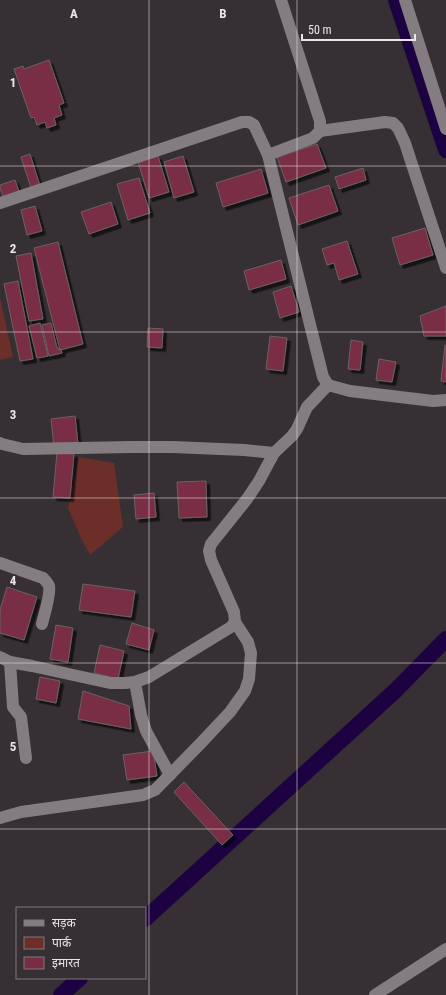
<svg xmlns="http://www.w3.org/2000/svg" width="446" height="995" viewBox="0 0 446 995" font-family="'Roboto Condensed','Noto Sans Devanagari',sans-serif">
<style>
.green{fill:#6c2e29}
.lines{fill:none;stroke-linecap:round;stroke-linejoin:round}
.canal{stroke:#1d0242;stroke-width:16}
.building{fill:#792d45;stroke:#696264;filter:url(#shadow)}
.minor{stroke:#837d81;stroke-width:12}
.tertiary{stroke:#837d81;stroke-width:12}
.grid{fill:none;stroke:#e9e6e8;stroke-width:1;stroke-opacity:0.55}
.grid-label{font-size:13px;text-anchor:middle;font-weight:bold;fill:#e9e6e8;stroke:#363034;stroke-width:3.5;stroke-linejoin:round;paint-order:stroke}
</style>
<defs>
<filter id="shadow"><feDropShadow dx="3.5" dy="3.5" stdDeviation="0" flood-color="#0009"/></filter>
</defs>
<rect width="100%" height="100%" fill="#363034"/>
<g class="green">
<path d="M0 298 13 357 0 360Z"/>
<path d="M79 457 114 463 123 527 90 555 81 538 68 508Z"/>
</g>
<g class="lines">
<g class="canal">
<path d="M396 0 446 150"/>
<path d="M145 919 395 691 446 639"/>
<path d="M61 995 80 978"/>
</g>
</g>
<g class="building">
<path d="M49 60 64 103 59 105 62 115 54 118 56 125 47 128 45 122 37 125 34 117 31 118 14 69 23 66 24 69Z"/>
<path d="M317 144 326 168 286 182 277 157Z"/>
<path d="M30 154 41 189 32 191 21 157Z"/>
<path d="M158 156 169 192 149 198 138 162Z"/>
<path d="M183 156 194 192 174 198 164 162Z"/>
<path d="M363 168 366 180 339 189 335 177Z"/>
<path d="M261 169 268 193 223 207 216 183Z"/>
<path d="M139 178 150 213 128 220 117 184Z"/>
<path d="M15 180 20 194 4 199 0 188V185Z"/>
<path d="M329 185 338 211 298 225 289 198Z"/>
<path d="M111 202 118 224 89 234 81 212Z"/>
<path d="M35 206 42 231 27 235 21 210Z"/>
<path d="M425 228 433 255 400 265 392 238Z"/>
<path d="M347 241 358 274 339 280 334 263 327 265 322 249Z"/>
<path d="M58 242 83 344 60 350 34 248Z"/>
<path d="M31 253 43 319 29 321 16 256Z"/>
<path d="M281 260 286 279 249 290 244 271Z"/>
<path d="M18 281 33 359 20 361 4 284Z"/>
<path d="M291 286 299 312 280 318 273 292Z"/>
<path d="M446 306V336H424L420 316Z"/>
<path d="M40 323 48 356 37 358 29 326Z"/>
<path d="M51 323 57 348H58L59 350H61L62 353 49 356 42 325Z"/>
<path d="M148 328 163 329 162 348 147 347Z"/>
<path d="M270 336 287 338 283 371 266 369Z"/>
<path d="M351 340 363 342 360 370 348 369Z"/>
<path d="M445 345H446V382L441 381Z"/>
<path d="M379 359 396 362 392 382 376 380Z"/>
<path d="M75 416 78 444 54 447 51 419Z"/>
<path d="M57 452 74 454 70 498 53 497Z"/>
<path d="M206 481 207 517 179 518 177 482Z"/>
<path d="M154 493 156 517 136 519 134 495Z"/>
<path d="M83 584 135 591 131 617 79 610Z"/>
<path d="M7 587 37 597 24 640 0 633V610Z"/>
<path d="M132 623 154 630 149 650 126 644Z"/>
<path d="M56 625 73 628 68 662 50 659Z"/>
<path d="M100 645 124 651 118 679 94 673Z"/>
<path d="M40 677 60 681 56 703 36 699Z"/>
<path d="M83 691 129 706 131 729 78 719Z"/>
<path d="M153 751 157 776 127 780 123 755Z"/>
<path d="M184 782 233 835 222 845 174 792Z"/>
</g>
<g class="lines">
<g class="minor">
<path d="M405 0 446 129"/>
<path d="M320 131 385 122 393 123 398 128 405 143 446 268"/>
<path d="M268 155 313 138 320 131V121L281 0"/>
<path d="M0 203 242 122H249L254 125 268 155 323 377 328 385 350 391 433 401 446 400"/>
<path d="M0 443 2 444 23 449 131 447H173L244 450 274 453"/>
<path d="M0 563 43 578C46 581 48 583 49 586 51 594 44 615 42 624"/>
<path d="M0 657 10 662 32 666 110 683H125L135 682 149 677 231 627 235 622 234 612 211 560 209 551 211 544 247 499 259 481 274 453 292 436 297 429 307 407 328 385"/>
<path d="M10 662 13 707 21 717 26 758"/>
<path d="M135 682 141 715 146 731 170 775"/>
<path d="M0 818 21 812 143 795 155 790 200 744 230 712 245 691 249 679 251 653 248 642 235 622"/>
</g>
<path class="tertiary" d="M375 995 446 949"/>
</g>
<path class="grid" d="M149 0V995M297 0V995M0 166H446M0 332H446M0 498H446M0 663H446M0 829H446"/>
<g class="grid-label">
<text x="74" y="18">A</text>
<text x="223" y="18">B</text>
<text x="13" y="87">1</text>
<text x="13" y="253">2</text>
<text x="13" y="419">3</text>
<text x="13" y="585">4</text>
<text x="13" y="751">5</text>
</g>
<rect x="16" y="907" width="130" height="72" fill="#363034" stroke="#7e797c"/>
<rect x="24" y="920" width="20" height="6" fill="#837d81" stroke="#7e797c"/>
<text x="52" y="927" font-size="12" fill="#e9e6e8">सड़क</text>
<rect x="24" y="937" width="20" height="12" fill="#6c2e29" stroke="#7e797c"/>
<text x="52" y="947" font-size="12" fill="#e9e6e8">पार्क</text>
<rect x="24" y="957" width="20" height="12" fill="#792d45" stroke="#7e797c"/>
<text x="52" y="967" font-size="12" fill="#e9e6e8">इमारत</text>
<path d="M302 34v6h113v-6" fill="none" stroke="#e9e6e8" stroke-width="2"/>
<text x="308" y="34" font-size="12" fill="#e9e6e8" stroke="#363034" stroke-width="3" paint-order="stroke">50 m</text>
</svg>
